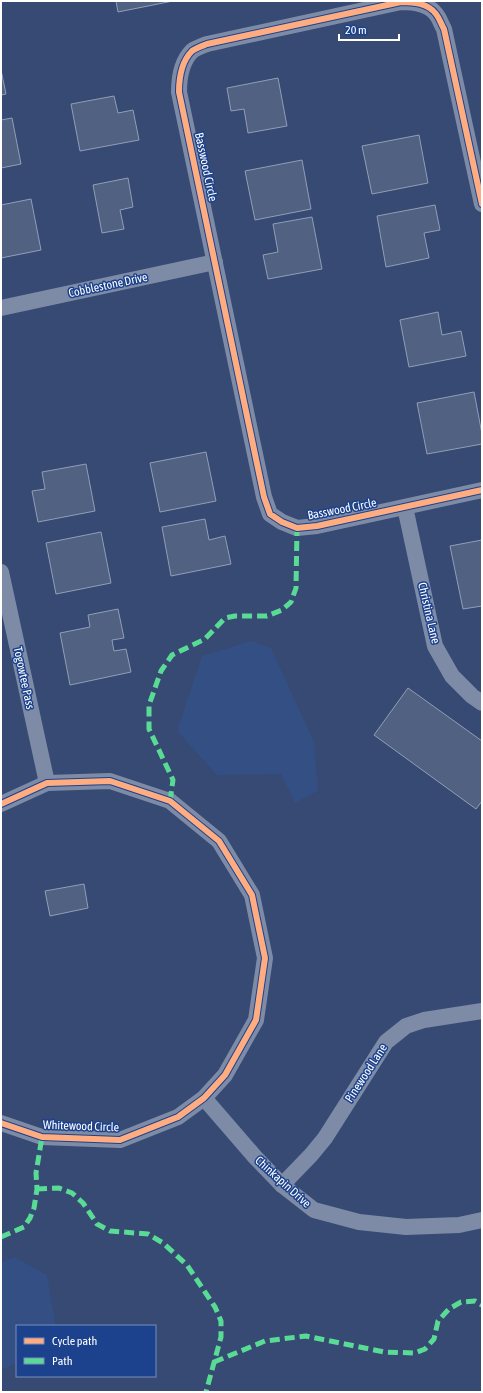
<svg xmlns="http://www.w3.org/2000/svg" width="483" height="1393" viewBox="0 0 483 1393" font-family="'Asap Condensed',sans-serif">
<style>
.water{fill:#334f84}
.building{fill:#506182;stroke:#919eb6}
.lines{fill:none;stroke-linecap:round;stroke-linejoin:round}
.minor{stroke:#7d8ba7;stroke-width:16}
.quiet{stroke:#5adb95;stroke-width:5;stroke-dasharray:10 5;stroke-linecap:butt}
.cycleway-casing{stroke:#1c428d;stroke-width:8}
.cycleway{stroke:#ffac80;stroke-width:6}
.labels{text-anchor:middle;stroke-width:3;stroke-linejoin:round;paint-order:stroke}
.street-label{font-size:12px;fill:#fff;stroke:#1c428d}
</style>
<rect width="100%" height="100%" fill="#364a73"/>
<g class="water">
<path d="M251 641 271 648 314 742 318 791 295 803 281 774 217 775 177 731 202 656Z"/>
<path d="M14 1257 47 1275 56 1326H17V1363L1 1370V1262Z"/>
</g>
<g class="building">
<path d="M116 1H173L118 12Z"/>
<path d="M1 70 6 94 1 95Z"/>
<path d="M278 78 287 126 248 133 244 109 231 111 227 88Z"/>
<path d="M114 96 118 113 133 110 139 140 80 151 71 104Z"/>
<path d="M12 118 21 164 1 168V120Z"/>
<path d="M419 135 428 183 372 194 362 146Z"/>
<path d="M302 160 311 209 255 220 245 171Z"/>
<path d="M128 178 133 207 120 210 124 229 102 233 93 185Z"/>
<path d="M31 199 41 250 1 258V205Z"/>
<path d="M435 205 440 230 424 233 429 258 386 267 377 216Z"/>
<path d="M312 217 322 269 268 279 263 255 278 252 273 224Z"/>
<path d="M438 312 442 335 461 331 466 356 409 367 400 320Z"/>
<path d="M474 392 482 434V444L427 454 417 403Z"/>
<path d="M206 452 216 501 160 512 150 463Z"/>
<path d="M86 464 95 511 38 522 32 491 45 489 42 472Z"/>
<path d="M205 519 209 540 225 536 231 564 171 576 162 527Z"/>
<path d="M101 532 111 583 56 594 46 543Z"/>
<path d="M482 540V606L463 609 450 546Z"/>
<path d="M118 609 124 638 112 640 114 651 126 649 131 672 70 685 60 633 90 627 88 615Z"/>
<path d="M408 688 482 741V801L476 809 374 735Z"/>
<path d="M84 884 88 908 50 916 45 891Z"/>
</g>
<g class="lines">
<g class="minor">
<path d="M482 204 444 29C441 24 440 19 436 14 428 3 413 2 401 2L207 44C202 46 196 48 192 51 181 62 179 77 179 92L264 497 270 514 282 522 297 528 317 526 482 490"/>
<path d="M1 308 215 262"/>
<path d="M405 507 435 646 452 676 472 696 482 703"/>
<path d="M1 572 47 783"/>
<path d="M1 804 47 783 110 781 170 801 219 841 252 895 265 958 256 1020 225 1075 204 1098 178 1117 120 1140 42 1137 1 1123"/>
<path d="M204 1098 255 1157 282 1185 314 1210 359 1222 406 1227 459 1225 482 1220"/>
<path d="M282 1185 311 1155 325 1138 386 1042 406 1026 424 1020 482 1011"/>
</g>
<g class="quiet">
<path d="M170 801 173 780 149 729V705L161 671 172 655 205 639 225 618 235 616H267L282 610 291 602 296 588 297 528"/>
<path d="M37 1189 59 1188 72 1193 83 1203 97 1224 110 1231 148 1234 163 1243 187 1265 215 1307 221 1321V1337L206 1392"/>
<path d="M1 1237 24 1227 30 1218 34 1208 37 1189 36 1173 42 1137"/>
<path d="M214 1362 265 1341 306 1336 384 1352 415 1353 425 1349 434 1339 438 1321 449 1309 461 1302 475 1301 482 1305"/>
</g>
<defs>
<g id="cycleway">
<path d="M482 204 444 29C441 24 440 19 436 14 428 3 413 2 401 2L207 44C202 46 196 48 192 51 181 62 179 77 179 92L264 497 270 514 282 522 297 528 317 526 482 490"/>
<path d="M1 804 47 783 110 781 170 801 219 841 252 895 265 958 256 1020 225 1075 204 1098 178 1117 120 1140 42 1137 1 1123"/>
</g>
</defs>
<use href="#cycleway" class="cycleway-casing"/>
<use href="#cycleway" class="cycleway"/>
</g>
<g class="labels">
<g class="street-label">
<text transform="translate(206 167) rotate(78)" y="4">Basswood Circle</text>
<text transform="translate(108 285) rotate(-12)" y="4">Cobblestone Drive</text>
<text transform="translate(342 509) rotate(-11)" y="4">Basswood Circle</text>
<text transform="translate(429 613) rotate(77)" y="4">Christina Lane</text>
<text transform="translate(24 678) rotate(78)" y="4">Togowtee Pass</text>
<text transform="translate(366 1073) rotate(-57)" y="4">Pinewood Lane</text>
<text transform="translate(81 1126) rotate(2)" y="4">Whitewood Circle</text>
<text transform="translate(283 1182) rotate(42)" y="4">Chinkapin Drive</text>
</g>
</g>
<rect width="483" height="1393" fill="none" stroke="#ffffff" stroke-width="4"/>
<rect x="16" y="1325" width="140" height="52" fill="#1c428d" stroke="#778ebb"/>
<rect x="24" y="1338" width="20" height="6" fill="#ffac80" stroke="#778ebb"/>
<text x="52" y="1345" font-size="12" fill="#ffffff">Cycle path</text>
<rect x="24" y="1358" width="20" height="6" fill="#5adb95" stroke="#778ebb"/>
<text x="52" y="1365" font-size="12" fill="#ffffff">Path</text>
<path d="M339 34v6h60v-6" fill="none" stroke="#ffffff" stroke-width="2"/>
<text x="345" y="34" font-size="12" fill="#ffffff" stroke="#1c428d" stroke-width="3" paint-order="stroke">20 m</text>
</svg>
